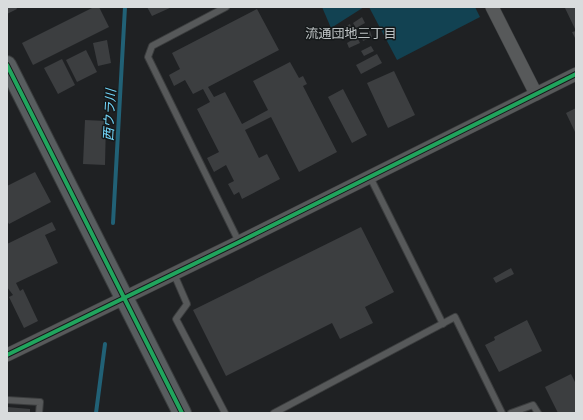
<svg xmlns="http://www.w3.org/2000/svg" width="583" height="420" viewBox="0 0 583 420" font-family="Montserrat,'Noto Sans JP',sans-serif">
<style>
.green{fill:#124252}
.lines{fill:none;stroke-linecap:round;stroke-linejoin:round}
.stream{stroke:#216176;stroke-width:4}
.building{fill:#3c3e40}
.lane-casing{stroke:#3b3d3e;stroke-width:8}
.street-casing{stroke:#3b3d3e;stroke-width:14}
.secondary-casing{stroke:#3b3d3e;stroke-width:20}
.lane{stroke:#57595a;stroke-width:6}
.street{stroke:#57595a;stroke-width:13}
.secondary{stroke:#585d5f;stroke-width:18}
.cycleway-casing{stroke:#15191a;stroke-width:6}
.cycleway{stroke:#20a55d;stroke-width:4}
.labels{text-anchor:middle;stroke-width:3;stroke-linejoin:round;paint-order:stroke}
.neighbourhood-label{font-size:13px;fill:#bec3c5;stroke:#15191a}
.water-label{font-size:13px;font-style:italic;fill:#73d8fd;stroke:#15191a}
</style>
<rect width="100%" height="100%" fill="#1f2123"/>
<g class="green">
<path d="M322 7H364L331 28Z"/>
<path d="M369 7H475L480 17 397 60Z"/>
</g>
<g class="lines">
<g class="stream">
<path d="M113 223 125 7"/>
<path d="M96 413 105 344"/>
</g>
</g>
<g class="building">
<path d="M7 7H16L17 9 7 14Z"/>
<path d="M94 7H99L109 27 33 65 22 43Z"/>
<path d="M147 7H172L152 16Z"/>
<path d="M567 7H576V40L572 32 576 31 565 8Z"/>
<path d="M257 9 279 50 208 87 214 97 225 92 242 124 268 110 253 81 290 62 299 78 303 76 307 84 303 86 337 152 299 172 271 117 245 130 259 158 267 154 280 179 242 199 239 192 234 195 228 184 234 181 226 165 214 172 207 158 219 152 197 109 210 102 203 89 193 94 185 80 174 86 169 75 180 69 172 53Z"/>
<path d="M362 17 365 23 356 28 353 23Z"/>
<path d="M350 24 352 29 342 34 340 29Z"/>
<path d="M370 31 372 37 363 41 361 36Z"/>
<path d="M357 37 360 43 349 48 347 43Z"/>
<path d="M107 40 111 63 98 66 93 43Z"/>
<path d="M371 46 374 51 364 56 361 51Z"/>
<path d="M86 50 97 72 77 82 66 60Z"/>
<path d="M377 54 382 63 361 74 356 65Z"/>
<path d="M62 59 75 85 58 94 44 68Z"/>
<path d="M394 71 415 115 388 128 367 83Z"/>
<path d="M343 89 367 135 352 143 328 97Z"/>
<path d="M576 108V134L566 113Z"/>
<path d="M85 120 106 121 105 165 83 164Z"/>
<path d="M35 172 51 202 9 224 7 221V186Z"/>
<path d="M52 222 56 230 45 235 58 263 16 283 20 291 23 289 38 321 24 328 9 297 13 295 7 287V244Z"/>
<path d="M361 227 394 292 365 307 373 323 340 339 332 323 226 376 193 310Z"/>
<path d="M511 268 514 274 496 283 493 278Z"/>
<path d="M527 320 542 351 499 372 485 345 495 340 494 337Z"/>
<path d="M571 374 576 384V413H558L545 387Z"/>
<path d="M7 407 30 409V413H7Z"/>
</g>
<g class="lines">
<defs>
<g id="lane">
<path d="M226 7 152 46 148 57 239 242"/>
<path d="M370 177 443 324"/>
<path d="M174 274 187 304 176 319 225 413"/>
<path d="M7 400 40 402 39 413"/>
<path d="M274 413 455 317 502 413"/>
<path d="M511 413 533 405 538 413"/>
</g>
<g id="street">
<path d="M492 7 536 94"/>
<path d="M7 355 239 242 576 74"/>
</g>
<path id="secondary" d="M7 65 182 413"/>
</defs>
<use href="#lane" class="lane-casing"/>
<use href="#street" class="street-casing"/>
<use href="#secondary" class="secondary-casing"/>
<use href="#lane" class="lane"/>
<use href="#street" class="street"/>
<use href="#secondary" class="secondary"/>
<defs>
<g id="cycleway">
<path d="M7 65 182 413"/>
<path d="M7 355 239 242 576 74"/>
</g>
</defs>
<use href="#cycleway" class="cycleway-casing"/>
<use href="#cycleway" class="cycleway"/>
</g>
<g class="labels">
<g class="neighbourhood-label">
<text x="351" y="38">流通団地三丁目</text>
</g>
<g class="water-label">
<text transform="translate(109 115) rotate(-87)" y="5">西ウラ川</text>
</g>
</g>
<rect width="583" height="420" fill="none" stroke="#d9dcdd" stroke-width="16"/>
</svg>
